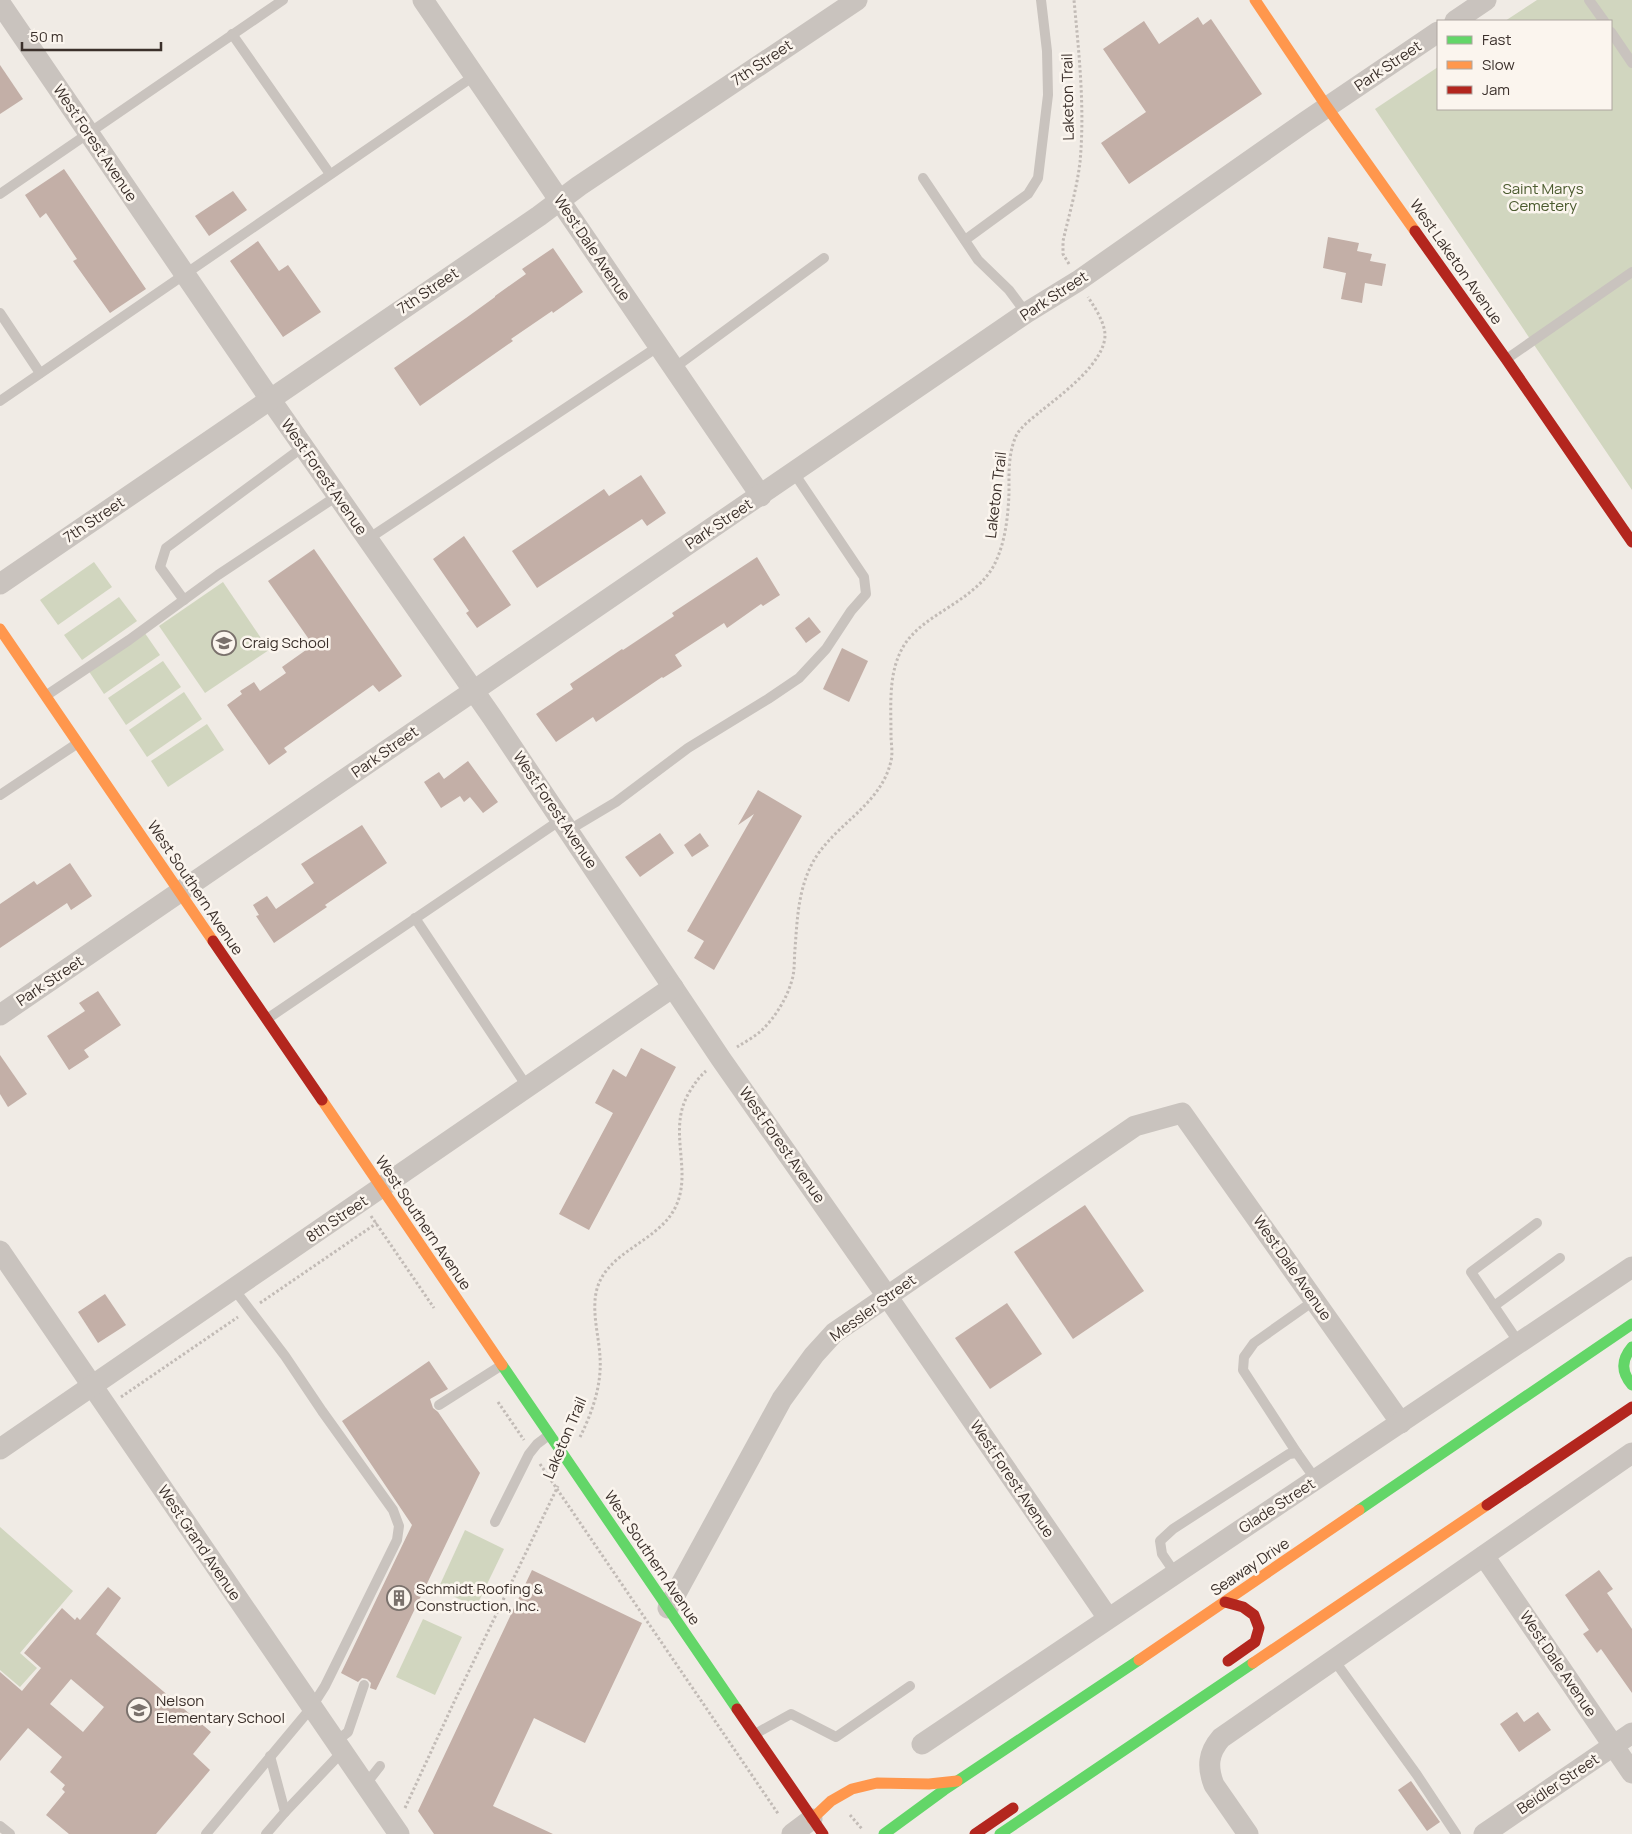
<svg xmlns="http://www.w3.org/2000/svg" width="1632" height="1834" viewBox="0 0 1632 1834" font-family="Manrope,sans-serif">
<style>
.green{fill:#d1d6bf}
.building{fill:#c3afa7;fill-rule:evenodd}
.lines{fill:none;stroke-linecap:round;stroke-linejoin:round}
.path{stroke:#c2bbb6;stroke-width:3;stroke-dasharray:2.5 2.5;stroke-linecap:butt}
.lane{stroke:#c9c3be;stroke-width:10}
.street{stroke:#c9c3be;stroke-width:21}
.fast{stroke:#63d668;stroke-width:11}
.slow{stroke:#ff974d;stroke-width:11}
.jam{stroke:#b3261e;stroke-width:11}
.labels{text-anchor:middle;stroke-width:5;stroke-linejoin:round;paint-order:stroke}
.street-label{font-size:15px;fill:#3b302b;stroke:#fbf5ee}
.park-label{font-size:15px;fill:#4a5a2e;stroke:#fbf5ee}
.poi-label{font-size:15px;fill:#3b302b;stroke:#fbf5ee;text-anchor:start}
</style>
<rect width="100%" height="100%" fill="#f0ebe5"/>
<g class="green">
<path d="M1537 0H1632V490L1375 109 1438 67V109H1611V21H1505Z"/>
<path d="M94 562 112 587 58 625 40 600Z"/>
<path d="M223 582 269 650 205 693 159 626Z"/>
<path d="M119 597 137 621 82 660 64 635Z"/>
<path d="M142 629 160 655 104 694 86 667Z"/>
<path d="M163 661 181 687 126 725 108 698Z"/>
<path d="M184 692 202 719 147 757 129 730Z"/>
<path d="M207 724 224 750 168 787 151 761Z"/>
<path d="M0 1527 73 1591 20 1653 37 1668 20 1687 0 1670Z"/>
<path d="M465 1530 504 1549 476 1607 438 1589Z"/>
<path d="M423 1619 462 1637 435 1695 396 1677Z"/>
</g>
<g class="building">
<path d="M1198 17 1203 25 1211 19 1262 94 1129 184 1101 143 1146 112 1103 49 1144 21 1159 44Z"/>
<path d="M0 65 23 99 0 114Z"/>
<path d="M64 169 146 289 110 313 73 261 77 259 46 213 40 218 25 195Z"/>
<path d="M233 191 247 210 209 236 195 216Z"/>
<path d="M1328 237 1359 243 1357 251 1372 254 1370 261 1386 264 1382 286 1365 283 1362 303 1341 299 1346 273 1323 268Z"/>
<path d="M258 241 279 271 288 265 321 312 283 337 230 261Z"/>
<path d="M553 248 583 292 553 313 552 311 511 339 513 341 420 406 394 368 466 318 495 297V296L526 274 522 269Z"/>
<path d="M641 475 666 513 647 526 642 519 537 588 512 551 604 489 609 496Z"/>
<path d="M464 536 511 605 477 628 466 613 469 611 433 559Z"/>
<path d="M314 549 402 676 379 692 373 685 284 748 287 752 269 765 227 705 242 694 240 691 254 682 260 691 286 673 282 667 313 645 268 581Z"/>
<path d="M757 557 780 595 763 606 761 604 727 628 724 623 675 655 682 666 663 678 662 677 596 722 593 717 556 742 536 714 573 689 570 684 622 649 623 650 674 616 672 613Z"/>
<path d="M809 617 821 632 806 643 795 628Z"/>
<path d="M842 648 868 661 849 702 823 689Z"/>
<path d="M468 761 498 802 483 813 470 797 464 802 460 796 441 808 424 782 439 772 444 779Z"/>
<path d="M758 790 802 816 714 970 694 958 704 941 687 931 754 814 738 825Z"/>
<path d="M362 825 387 863 325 905 327 907 274 943 256 916 259 915 253 905 267 896 276 909 314 883 301 864Z"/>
<path d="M660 833 674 853 640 877 625 857Z"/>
<path d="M700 833 709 846 692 857 684 845Z"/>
<path d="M70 863 92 896 71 910 67 903 0 948V904L34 881 37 885Z"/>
<path d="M98 991 121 1025 84 1050 89 1057 69 1070 47 1036 85 1011 79 1003Z"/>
<path d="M641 1048 676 1067 589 1230 559 1214 613 1113 595 1103 613 1069 626 1077Z"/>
<path d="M0 1055 27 1094 8 1107 0 1094Z"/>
<path d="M1085 1205 1144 1291 1073 1339 1014 1252Z"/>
<path d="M105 1294 126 1325 98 1343 78 1312Z"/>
<path d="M1007 1303 1042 1354 990 1389 955 1338Z"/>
<path d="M429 1361 448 1389 430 1399 433 1408 438 1412 480 1473 376 1690 370 1688 371 1683 367 1679 362 1678 358 1682 341 1673 412 1525 342 1421Z"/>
<path d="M532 1570 642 1623 585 1743 534 1718 493 1806 553 1834H434L418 1811Z"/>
<path d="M1599 1570 1613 1589 1607 1593 1632 1629V1693L1601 1649 1597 1653 1583 1634 1589 1630 1565 1595Z"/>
<path d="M108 1587 121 1598 96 1634 211 1732 193 1754 210 1770 156 1834H69L46 1815 65 1792 62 1789 65 1785 50 1772 62 1757 28 1728 0 1761V1672L22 1691 41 1668 24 1653 62 1608 75 1620 77 1617 80 1620ZM71 1679 104 1707 83 1732 50 1704Z"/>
<path d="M1517 1712 1524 1722 1538 1712 1551 1730 1519 1752 1500 1724Z"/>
<path d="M1411 1781 1440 1822 1427 1831 1398 1790Z"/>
</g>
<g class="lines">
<g class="path">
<path d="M1069 264 1063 254V241C1069 215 1077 188 1080 162 1085 108 1079 54 1074 0"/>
<path d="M737 1047C745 1042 756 1036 763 1029 776 1016 787 998 792 980 795 970 794 959 795 949 797 922 798 895 809 870 828 826 880 809 891 761 893 753 891 743 891 735 891 705 888 673 903 647 922 614 972 603 993 567 1005 545 1008 518 1009 493 1009 474 1008 454 1016 436 1021 426 1033 418 1041 411 1061 395 1106 362 1105 334 1104 321 1095 308 1088 297"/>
<path d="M371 1216 434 1308"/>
<path d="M260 1303 377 1223"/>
<path d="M121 1397 238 1317"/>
<path d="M498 1402 524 1440"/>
<path d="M580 1437C592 1413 602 1385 600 1357 599 1337 592 1314 596 1293 604 1251 659 1243 676 1206 693 1169 666 1129 690 1091 695 1083 699 1077 706 1071"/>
<path d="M540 1464 779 1815"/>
<path d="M405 1808 455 1700 558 1486"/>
<path d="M850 1815 862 1829"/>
</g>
<g class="lane">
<path d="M1589 0 1604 21"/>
<path d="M1611 32 1632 63"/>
<path d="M232 34 330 174"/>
<path d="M923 178 978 260 1009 290 1026 313"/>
<path d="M0 194 283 0"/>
<path d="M965 240 1028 194 1038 178 1048 95 1047 51 1041 0"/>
<path d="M0 313 40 373"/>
<path d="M1508 358 1632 272"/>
<path d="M674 368 824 258"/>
<path d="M0 401 474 76"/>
<path d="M368 539 659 346"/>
<path d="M184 600 160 567 166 548 303 447"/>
<path d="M47 695 129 640 218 575 337 496"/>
<path d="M0 795 78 743"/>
<path d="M569 830 616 802 688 748 768 699 799 678 826 649 851 611 866 594 864 577 794 473"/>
<path d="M415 918 528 1088"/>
<path d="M267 1019 562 819"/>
<path d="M1494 1306 1560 1258"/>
<path d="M1519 1343 1471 1272 1537 1223"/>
<path d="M439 1405 502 1365"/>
<path d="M1297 1453 1243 1370 1244 1357 1254 1343 1315 1300"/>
<path d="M495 1522 529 1454 537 1444 549 1435"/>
<path d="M1175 1573 1162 1554 1160 1541 1173 1529 1289 1454 1297 1453 1316 1480"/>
<path d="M1334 1660 1417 1775 1456 1834"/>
<path d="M755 1734 791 1714 836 1737 910 1686"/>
<path d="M335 1742 348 1732 364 1685"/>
<path d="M365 1785 380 1766"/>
<path d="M285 1812 342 1752"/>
<path d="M0 1826 10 1834"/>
<path d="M206 1834 311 1708 325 1686 397 1540 399 1526 393 1510 322 1411 285 1356 234 1289"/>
<path d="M266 1834 285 1812 270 1756"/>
</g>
<g class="street">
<path d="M423 0 761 496"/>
<path d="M0 3 270 399 492 717 721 1059 887 1296 1108 1618"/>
<path d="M1455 21 1486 0"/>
<path d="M0 584 539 216 579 186 857 0"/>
<path d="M0 1015 1026 313 1078 281 1305 122 1438 32"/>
<path d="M0 1251 399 1834"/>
<path d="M0 1449 673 987"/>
<path d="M1484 1556 1632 1773"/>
<path d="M668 1608 782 1399 814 1355 834 1333 1135 1126 1182 1113 1401 1423"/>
<path d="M922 1744 1632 1267"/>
<path d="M792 1834 812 1819"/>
<path d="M1248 1834 1214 1785C1207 1767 1208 1753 1221 1738L1632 1453"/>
<path d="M1484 1834 1632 1733"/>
</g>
<g class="fast">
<path d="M1632 1347C1621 1360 1621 1372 1632 1385"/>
<path d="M502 1365 737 1709"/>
<path d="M1359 1510 1632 1324"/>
<path d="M884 1834 944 1790 1139 1660"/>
<path d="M1000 1834 1253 1663"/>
</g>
<g class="slow">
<path d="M1255 0 1327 107 1415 231"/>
<path d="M0 629 213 941"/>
<path d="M322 1100 502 1365"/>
<path d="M1139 1660 1359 1510"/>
<path d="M1253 1663 1487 1505"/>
<path d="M812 1819 831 1801 852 1789 877 1783 929 1784 957 1781"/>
</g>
<g class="jam">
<path d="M1415 231 1506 359 1632 542"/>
<path d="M213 941 322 1100"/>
<path d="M1487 1505 1632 1407"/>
<path d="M1225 1602 1243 1607 1254 1615 1259 1628 1255 1642 1228 1661"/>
<path d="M737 1709 823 1834"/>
<path d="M975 1834 1013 1808"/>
</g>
</g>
<defs>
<symbol id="school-ring" viewBox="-11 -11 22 22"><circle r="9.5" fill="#fbf5ee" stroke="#7a716c" stroke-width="1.5"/><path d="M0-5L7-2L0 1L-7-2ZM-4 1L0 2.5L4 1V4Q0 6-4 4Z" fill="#7a716c"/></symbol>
<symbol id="building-ring" viewBox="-11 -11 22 22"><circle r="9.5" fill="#fbf5ee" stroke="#7a716c" stroke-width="1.5"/><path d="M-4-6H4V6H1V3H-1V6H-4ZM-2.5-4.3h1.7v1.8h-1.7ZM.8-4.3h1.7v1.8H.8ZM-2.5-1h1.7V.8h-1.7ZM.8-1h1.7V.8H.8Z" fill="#7a716c"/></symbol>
</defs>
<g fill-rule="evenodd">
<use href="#school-ring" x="210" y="629" width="28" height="28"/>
<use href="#building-ring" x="385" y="1584" width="28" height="28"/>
<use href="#school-ring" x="125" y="1696" width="28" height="28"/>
</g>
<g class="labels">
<g class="street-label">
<text transform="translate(762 63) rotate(-34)" y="5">7th Street</text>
<text transform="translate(1388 66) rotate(-34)" y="5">Park Street</text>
<text transform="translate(1068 97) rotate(-91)" y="5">Laketon Trail</text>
<text transform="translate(95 143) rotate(56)" y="5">West Forest Avenue</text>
<text transform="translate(592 248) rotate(56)" y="5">West Dale Avenue</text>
<text transform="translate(1456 262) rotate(55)" y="5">West Laketon Avenue</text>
<text transform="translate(428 291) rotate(-34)" y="5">7th Street</text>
<text transform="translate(1054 296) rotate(-33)" y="5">Park Street</text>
<text transform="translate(324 477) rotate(55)" y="5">West Forest Avenue</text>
<text transform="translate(996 495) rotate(-83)" y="5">Laketon Trail</text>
<text transform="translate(94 520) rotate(-34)" y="5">7th Street</text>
<text transform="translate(719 524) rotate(-34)" y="5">Park Street</text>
<text transform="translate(385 752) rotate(-35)" y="5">Park Street</text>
<text transform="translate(555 810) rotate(56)" y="5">West Forest Avenue</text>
<text transform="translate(195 888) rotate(56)" y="5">West Southern Avenue</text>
<text transform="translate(50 981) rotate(-34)" y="5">Park Street</text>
<text transform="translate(782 1145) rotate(55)" y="5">West Forest Avenue</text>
<text transform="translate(337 1219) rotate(-34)" y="5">8th Street</text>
<text transform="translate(423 1223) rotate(56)" y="5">West Southern Avenue</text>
<text transform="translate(1292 1268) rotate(55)" y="5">West Dale Avenue</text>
<text transform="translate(873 1308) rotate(-36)" y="5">Messler Street</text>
<text transform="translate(565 1438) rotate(-67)" y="5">Laketon Trail</text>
<text transform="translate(1012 1479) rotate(56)" y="5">West Forest Avenue</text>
<text transform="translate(1277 1506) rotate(-33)" y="5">Glade Street</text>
<text transform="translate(199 1543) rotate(56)" y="5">West Grand Avenue</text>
<text transform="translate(652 1558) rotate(56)" y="5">West Southern Avenue</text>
<text transform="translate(1250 1567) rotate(-34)" y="5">Seaway Drive</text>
<text transform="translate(1558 1664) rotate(56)" y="5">West Dale Avenue</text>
<text transform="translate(1558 1784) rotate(-34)" y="5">Beidler Street</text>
</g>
<g class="park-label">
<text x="1543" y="194">Saint Marys<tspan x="1543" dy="17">Cemetery</tspan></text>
</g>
<g class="poi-label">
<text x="242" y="648">Craig School</text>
<text x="416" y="1594">Schmidt Roofing &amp;<tspan x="416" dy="17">Construction, Inc.</tspan></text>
<text x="156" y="1706">Nelson<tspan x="156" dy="17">Elementary School</tspan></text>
</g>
</g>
<rect x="1437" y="20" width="175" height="90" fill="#fbf5ee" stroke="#aea6a0"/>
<rect x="1447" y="36" width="25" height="8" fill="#63d668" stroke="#aea6a0"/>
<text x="1482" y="45" font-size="15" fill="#3b302b">Fast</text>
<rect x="1447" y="61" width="25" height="8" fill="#ff974d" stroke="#aea6a0"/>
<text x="1482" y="70" font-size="15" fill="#3b302b">Slow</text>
<rect x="1447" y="86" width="25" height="8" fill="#b3261e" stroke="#aea6a0"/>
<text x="1482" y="95" font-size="15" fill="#3b302b">Jam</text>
<path d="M22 42v8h139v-8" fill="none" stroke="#3b302b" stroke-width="2.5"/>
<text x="30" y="42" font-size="15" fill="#3b302b" stroke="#fbf5ee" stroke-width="4" paint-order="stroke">50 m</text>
</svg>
